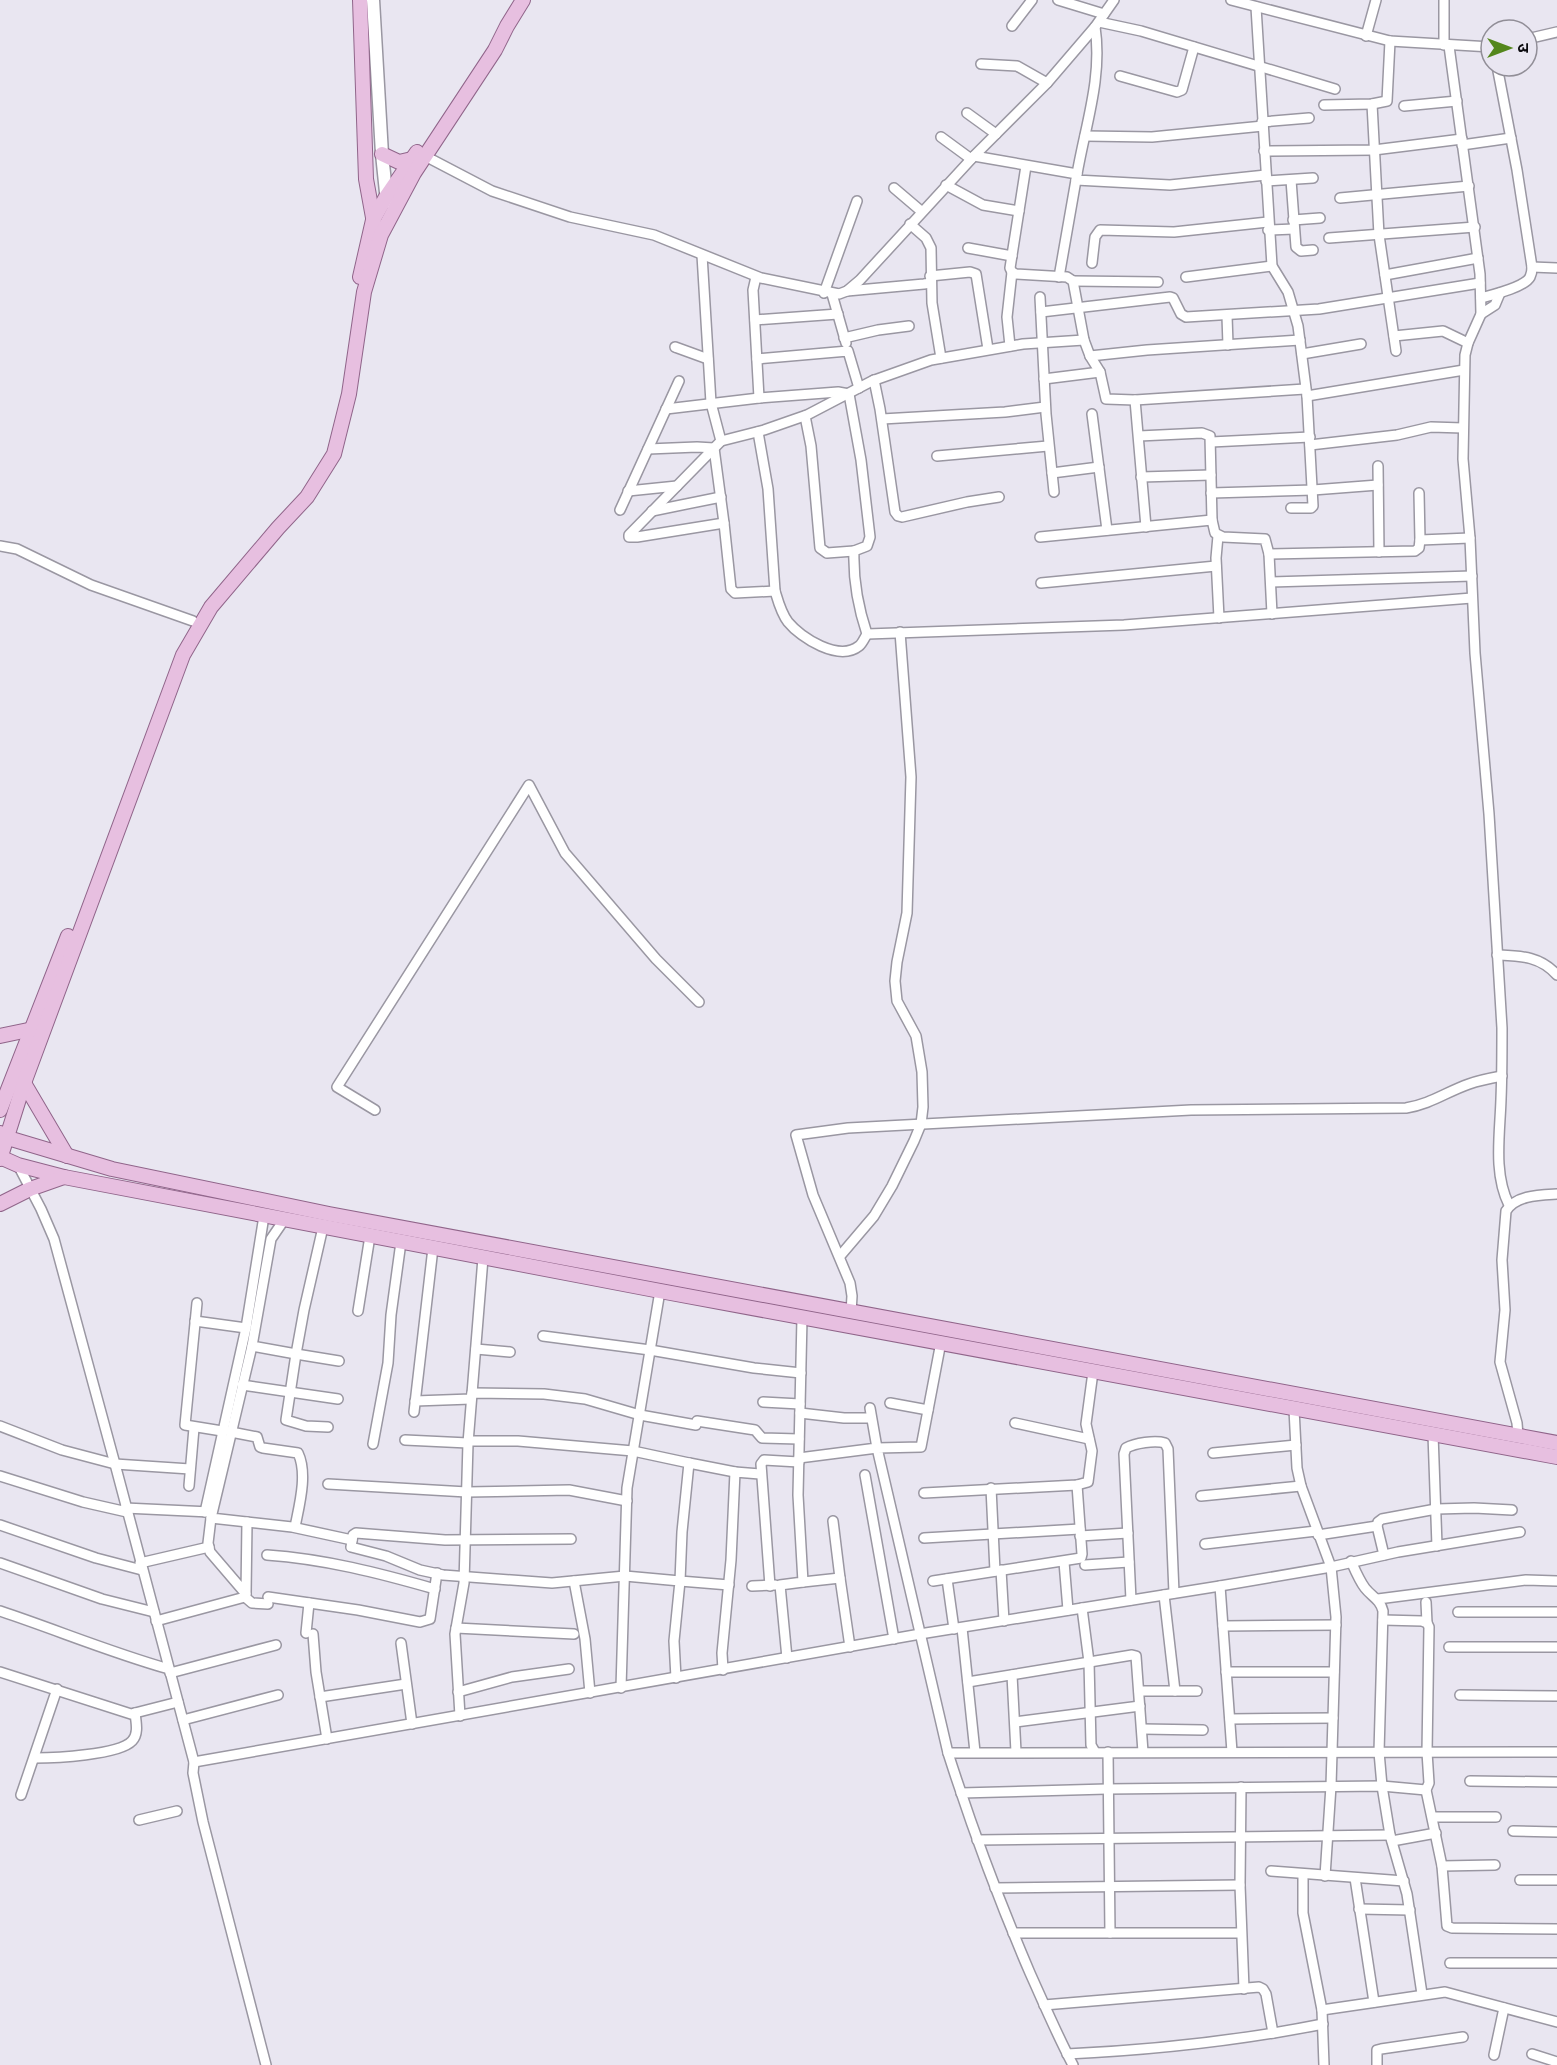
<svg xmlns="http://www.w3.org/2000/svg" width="1557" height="2065" viewBox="0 0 1557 2065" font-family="Rubik,'Noto Sans Devanagari',sans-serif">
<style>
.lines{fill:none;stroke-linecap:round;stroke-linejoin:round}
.minor-casing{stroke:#9a97a2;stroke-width:12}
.secondary-casing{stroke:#9a97a2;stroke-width:15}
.primary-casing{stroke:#90658a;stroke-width:16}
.minor{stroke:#fff;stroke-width:9}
.secondary{stroke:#fff;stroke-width:12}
.primary{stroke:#e7bfe0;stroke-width:14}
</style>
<rect width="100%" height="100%" fill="#e9e6f1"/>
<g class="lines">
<defs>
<g id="minor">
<path d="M1058 0 1104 14"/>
<path d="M1114 0 1095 27C1103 79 1084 129 1076 180L1170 185 1266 175"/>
<path d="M1231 0 1390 41 1491 47"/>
<path d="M1256 7 1272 266 1288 292 1298 326 1307 396 1313 506 1311 508H1291"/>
<path d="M1099 22 1141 31 1335 89"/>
<path d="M1012 26 1032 0"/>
<path d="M1366 36 1376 0"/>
<path d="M1527 39 1557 32"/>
<path d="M1444 45V0"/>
<path d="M1449 46 1480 274 1481 314 1468 343 1465 355 1463 459 1470 538 1475 653 1489 814 1502 1028C1502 1052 1502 1075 1501 1099 1500 1134 1493 1173 1509 1205"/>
<path d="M981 64 1017 66 1047 83"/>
<path d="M1120 76 1177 92 1182 90 1194 47"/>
<path d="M1372 104 1379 235 1396 351"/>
<path d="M1324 105 1372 104 1387 101 1390 41"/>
<path d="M1404 106 1457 101"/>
<path d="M967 113 996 134"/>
<path d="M1262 122 1309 118"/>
<path d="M1085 136 1152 137 1263 126"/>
<path d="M941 137 971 159"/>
<path d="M1462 145 1511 138"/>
<path d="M1264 151 1374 150 1462 139"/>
<path d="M425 156 492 191 570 217 654 235 761 278 839 294 847 291 860 280 974 156 1047 83 1095 27"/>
<path d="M974 156 1077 174"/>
<path d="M1026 166 1010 268 1012 272 1016 274 1067 277 1073 281 1084 340 1090 356 1100 372 1106 399 1135 400 1305 389"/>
<path d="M1291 180 1296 247 1301 251 1313 250"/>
<path d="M1266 181 1313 178"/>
<path d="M946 185 983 205 1019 211"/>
<path d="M894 188 921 211"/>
<path d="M1340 198 1469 186"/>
<path d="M1293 220 1320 218"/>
<path d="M910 224 926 238 931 248 932 303 941 358"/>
<path d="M1268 230 1294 229"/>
<path d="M1329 238 1475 227"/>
<path d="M968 248 1012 256"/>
<path d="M702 255 711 403 721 441 629 535V537H637L724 523"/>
<path d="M1092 263 1095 237 1100 230 1174 232 1268 222"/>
<path d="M1532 267 1557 268"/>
<path d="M1385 275 1478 258"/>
<path d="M930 276 970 272 976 274 988 349"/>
<path d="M1059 277 1076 180"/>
<path d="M1186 277 1272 266"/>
<path d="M1073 281 1158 282"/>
<path d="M847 291 924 284 930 283V281"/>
<path d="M824 293 857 201"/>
<path d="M832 294 846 343"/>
<path d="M1040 297 1046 414 1054 492"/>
<path d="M1481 298C1492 295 1525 287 1530 277 1531 275 1532 269 1532 267L1517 170 1497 66"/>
<path d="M1041 312 1170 297 1173 298 1181 314 1186 317 1319 309 1480 283"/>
<path d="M1481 314 1495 305 1500 293"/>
<path d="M1227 316 1228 345"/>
<path d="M755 320 838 314"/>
<path d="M1394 336 1443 331 1468 343"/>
<path d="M844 338 878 330 909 326"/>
<path d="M1010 346 1007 317 1012 272"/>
<path d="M675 347 708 359"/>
<path d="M1302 354 1361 344"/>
<path d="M1090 356 1147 350 1300 340"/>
<path d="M757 359 848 351 859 388"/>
<path d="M1044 379 1100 372"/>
<path d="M874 380 880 409 895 512 898 516 902 517 967 502 999 497"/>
<path d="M1307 396 1464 370"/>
<path d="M1135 400 1146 527"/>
<path d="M666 409 759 398 753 290 756 277"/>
<path d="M1092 414 1107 530"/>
<path d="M805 416 811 446 820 548 827 553 854 551"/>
<path d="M882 419 1005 412 1045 407"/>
<path d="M758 432 768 489 775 591C778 601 781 613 788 622 801 638 839 662 859 646 862 644 865 637 867 634 858 607 853 580 854 551L867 546 870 537 861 460 849 394 838 392 759 398"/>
<path d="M1139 436 1202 433 1210 436 1212 520 1215 533 1223 537 1265 539 1269 554 1415 551 1419 548 1420 540 1419 493"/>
<path d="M721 441 764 430 807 415 872 381 931 360 1023 344 1084 340"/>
<path d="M1211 442 1310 437"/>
<path d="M1310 445 1397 435 1431 427 1463 428"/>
<path d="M648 449 697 447 714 448 724 523 731 589 735 593 775 591"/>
<path d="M937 456 1048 446"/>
<path d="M1378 466 1379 552"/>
<path d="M1052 473 1099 467"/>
<path d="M1141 477 1211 475"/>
<path d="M628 491 677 486"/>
<path d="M1211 493 1313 490 1378 485"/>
<path d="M620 510 679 381"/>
<path d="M652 511 721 497"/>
<path d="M1218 536 1216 558 1219 618"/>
<path d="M1040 537 1212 520"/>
<path d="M1420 540 1470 538"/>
<path d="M0 546 17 549 91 585 193 621"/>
<path d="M1269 554 1272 614"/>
<path d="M1271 582 1472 576"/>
<path d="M1041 583 1216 566"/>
<path d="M867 634 1124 625 1472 598"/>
<path d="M1497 955C1521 956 1540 956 1557 975"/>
<path d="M375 1110 337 1087 529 785 565 853 656 959 699 1002"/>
<path d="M18 1165 41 1209 54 1239 115 1464 194 1762 193 1773 203 1822 266 2065"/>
<path d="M284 1220 271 1239 252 1346 296 1354 304 1310 323 1227"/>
<path d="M840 1256 874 1216 892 1186 914 1141 921 1124 923 1107 922 1072 916 1036 897 1001 895 981 897 962 907 913 911 777 900 632"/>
<path d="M197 1303 185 1425 222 1431"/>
<path d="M358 1311 370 1236"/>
<path d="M851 1312 852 1296 850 1283 813 1195 796 1135 848 1128 1191 1110 1406 1108C1431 1104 1446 1092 1469 1084 1480 1080 1491 1078 1502 1076"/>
<path d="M195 1321 246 1328"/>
<path d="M543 1336 650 1350 754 1368 801 1373"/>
<path d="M941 1342 921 1447 877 1448 948 1753C972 1828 999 1901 1030 1973 1044 2004 1057 2035 1073 2065"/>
<path d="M252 1346 211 1518 292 1527 352 1540"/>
<path d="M476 1349 510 1352"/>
<path d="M242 1385 338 1399"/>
<path d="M415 1401 471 1399 472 1393 544 1394 585 1399 640 1415 696 1425"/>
<path d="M763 1402 800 1404"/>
<path d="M890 1403 928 1410"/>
<path d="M1294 1409 1297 1468 1301 1486 1331 1567 1336 1617 1331 1786 1325 1876"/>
<path d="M414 1412 433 1248"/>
<path d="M800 1413 844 1418H871"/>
<path d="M697 1421 755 1430 762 1438 799 1439"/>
<path d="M1015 1423 1089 1439"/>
<path d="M0 1426 62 1450 115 1464 190 1469"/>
<path d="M328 1427 306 1426 286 1420 296 1354 339 1361"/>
<path d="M231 1432 257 1437 260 1447 263 1448 298 1453C308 1474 299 1506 295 1527"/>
<path d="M1433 1434 1437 1546"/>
<path d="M1518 1436 1517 1423 1500 1362 1505 1310 1502 1260 1506 1211C1516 1195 1540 1195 1557 1194"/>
<path d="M405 1440 468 1443"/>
<path d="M468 1441H518L633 1451 689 1463 682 1532 680 1581 729 1585"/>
<path d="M373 1444 388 1363 391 1315 401 1242"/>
<path d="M1213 1453 1296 1445"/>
<path d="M799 1458 877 1448 870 1408"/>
<path d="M689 1463 735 1472"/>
<path d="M865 1475 894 1639"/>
<path d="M0 1476 83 1502 127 1512"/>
<path d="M328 1484 467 1492 569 1490 627 1501"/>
<path d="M189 1486 194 1428"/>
<path d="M991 1488 995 1571"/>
<path d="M924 1493 1077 1485 1088 1482 1092 1451 1086 1424 1093 1372"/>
<path d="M1201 1496 1301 1486"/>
<path d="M125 1508 210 1512"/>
<path d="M205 1512 246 1328 264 1216"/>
<path d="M211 1518 208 1543 210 1552 246 1594 247 1522"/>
<path d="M833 1521 840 1578"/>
<path d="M0 1525 96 1558 142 1570"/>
<path d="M1318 1535 1377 1526"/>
<path d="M1080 1536 1128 1533"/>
<path d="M924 1538 1080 1529"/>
<path d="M571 1539 445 1540 356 1533 353 1535 351 1547 386 1556 420 1570 443 1575 552 1583 625 1576 680 1581 674 1641 676 1678"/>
<path d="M1205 1544 1316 1531"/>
<path d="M267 1555C325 1559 379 1573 435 1589"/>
<path d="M1384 1555 1377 1526 1378 1522 1382 1519 1436 1509 1474 1508 1512 1510"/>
<path d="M1351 1561C1355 1570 1359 1580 1365 1588 1372 1597 1380 1599 1383 1611L1379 1752 1382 1786 1390 1835 1407 1894 1422 1994"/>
<path d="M1064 1562 1068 1610"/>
<path d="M0 1563 102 1599 154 1612"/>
<path d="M140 1563 209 1547"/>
<path d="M1085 1565 1129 1562"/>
<path d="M1001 1570 1004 1621"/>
<path d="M947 1579 954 1629"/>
<path d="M574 1581 585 1639 590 1693"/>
<path d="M933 1581 1081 1558 1082 1554 1077 1485"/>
<path d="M803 1582 840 1578 850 1647"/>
<path d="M752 1586 775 1585"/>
<path d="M770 1586 761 1464 764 1460 799 1462"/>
<path d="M1220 1586 1232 1752"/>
<path d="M1164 1595 1175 1691"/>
<path d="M245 1597 252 1603 268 1604"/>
<path d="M268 1597 358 1610 420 1622 430 1619 437 1573"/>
<path d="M1378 1599 1526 1580 1557 1581"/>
<path d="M1131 1600 1124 1454 1126 1448C1135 1443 1155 1440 1165 1443L1168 1449 1174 1593"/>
<path d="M1426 1602 1427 1623"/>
<path d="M1082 1608 1089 1662 1091 1745 1095 1752"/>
<path d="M0 1611C57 1630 112 1653 169 1669"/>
<path d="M1458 1612H1557"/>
<path d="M1383 1620 1422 1621 1427 1623 1429 1627 1427 1752 1429 1783 1426 1790 1442 1866 1447 1926 1452 1928 1557 1929"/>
<path d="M156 1621 245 1597 246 1594"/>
<path d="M1223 1626 1336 1625"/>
<path d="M456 1628 574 1634"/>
<path d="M962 1628 975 1752"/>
<path d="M306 1633 309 1603"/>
<path d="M313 1634 316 1672 327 1739"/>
<path d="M401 1643 412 1724"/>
<path d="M1449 1647H1557"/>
<path d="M787 1658 780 1585 803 1582 798 1495 802 1318"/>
<path d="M723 1670 722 1653 731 1560 735 1472 760 1474"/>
<path d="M0 1672 131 1714 178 1702"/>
<path d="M1226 1672H1334"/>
<path d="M170 1673 276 1645"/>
<path d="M1012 1675 1016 1752"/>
<path d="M968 1682 1132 1655 1136 1656 1143 1752"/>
<path d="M621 1688 627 1488 660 1291"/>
<path d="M1139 1691H1197"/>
<path d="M458 1692 512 1677 569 1669"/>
<path d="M1460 1695 1557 1696"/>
<path d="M320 1697 406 1684"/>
<path d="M460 1716 455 1634 464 1583 468 1443 483 1258"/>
<path d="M1230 1719 1333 1718"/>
<path d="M183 1720 278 1695"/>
<path d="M1015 1722 1140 1706"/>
<path d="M1142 1729 1203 1730"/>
<path d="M1108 1752 1110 1933"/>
<path d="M948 1753 1557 1752"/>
<path d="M35 1758C54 1758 119 1755 132 1741 139 1734 136 1722 135 1713"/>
<path d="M194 1762 926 1633 1220 1586 1331 1567 1398 1552 1520 1532"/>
<path d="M1470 1781 1557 1782"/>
<path d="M1241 1787 1240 1885 1244 1989"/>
<path d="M961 1793 1107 1789 1382 1786 1426 1790"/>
<path d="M21 1795 57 1689"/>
<path d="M1433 1817H1496"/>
<path d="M139 1820 177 1811"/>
<path d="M1513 1831 1557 1832"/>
<path d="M977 1840 1390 1835"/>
<path d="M1392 1841 1436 1833"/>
<path d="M1442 1866 1495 1865"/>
<path d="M1271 1871 1404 1881"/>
<path d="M1303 1874V1913L1322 2010 1324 2065"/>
<path d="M1355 1878 1374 2002"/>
<path d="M1520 1880H1557"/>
<path d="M995 1888 1240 1885"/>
<path d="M1359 1909 1410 1910"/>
<path d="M1013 1933H1241"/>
<path d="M1450 1963H1557"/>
<path d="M1044 2005 1259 1987 1263 1989 1266 1994 1273 2033"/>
<path d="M1322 2010 1445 1992 1557 2022"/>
<path d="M1067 2054C1153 2050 1238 2041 1323 2024"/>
<path d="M1532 2054 1557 2062"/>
<path d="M1494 2055 1504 2008"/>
<path d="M1377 2065V2050L1381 2049 1463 2037"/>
</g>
<path id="secondary" d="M373 0 382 154 387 202"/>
<g id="primary">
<path d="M360 0 366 179 374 223"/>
<path d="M382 154 399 162 412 159"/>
<path d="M360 277 373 220 386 197 417 152"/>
<path d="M0 1036 33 1029"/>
<path d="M24 1083 67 1156"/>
<path d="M0 1110 68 936"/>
<path d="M0 1133 8 1138 112 1169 329 1214 1557 1443"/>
<path d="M0 1157 18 1165 64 1177 660 1291 1557 1457"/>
<path d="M0 1159 24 1083 183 655 211 607 278 528 307 497 334 454 349 394 364 292 381 235 414 173 495 50 507 26 523 0"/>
<path d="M0 1204 30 1189 64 1177"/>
</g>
</defs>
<use href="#minor" class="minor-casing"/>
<use href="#secondary" class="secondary-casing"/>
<use href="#primary" class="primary-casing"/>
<use href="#minor" class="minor"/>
<use href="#secondary" class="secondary"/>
<use href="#primary" class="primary"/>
</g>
<g transform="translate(1509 48) rotate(90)"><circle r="28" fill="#e9e6f1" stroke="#918e97" stroke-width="1.5"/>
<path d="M0-4.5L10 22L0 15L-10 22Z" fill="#54871c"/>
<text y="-9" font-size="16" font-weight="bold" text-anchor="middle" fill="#0c0b0f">उ</text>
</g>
</svg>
